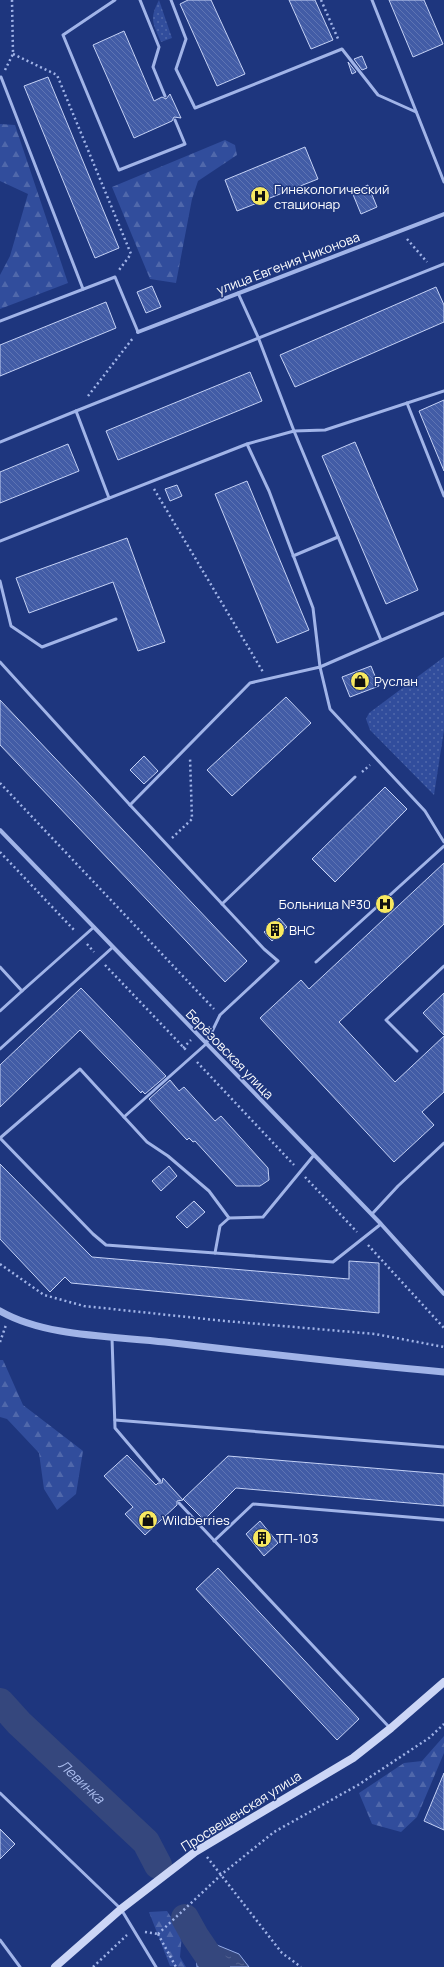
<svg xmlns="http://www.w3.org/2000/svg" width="444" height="1967" viewBox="0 0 444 1967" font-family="Manrope,sans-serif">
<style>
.forest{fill:url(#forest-firs)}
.park{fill:url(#park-dots)}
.water{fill:url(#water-ripples);stroke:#94ace9}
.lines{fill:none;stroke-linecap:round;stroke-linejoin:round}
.river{stroke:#35477d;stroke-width:28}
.building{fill:url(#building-back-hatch);stroke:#c5d2f6}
.path{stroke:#a1b4e8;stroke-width:2.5;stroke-dasharray:2 3;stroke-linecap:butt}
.service{stroke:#a1b4e8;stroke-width:3}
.minor{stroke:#a1b4e8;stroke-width:4}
.tertiary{stroke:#a1b4e8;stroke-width:7}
.secondary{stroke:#ccd6f6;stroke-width:8}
.labels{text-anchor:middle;stroke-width:3;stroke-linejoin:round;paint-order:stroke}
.poi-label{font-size:13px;fill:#fff;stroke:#1e367e;text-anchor:start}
.street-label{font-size:13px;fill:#fff;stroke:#1e367e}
.water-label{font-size:14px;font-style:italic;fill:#acbef0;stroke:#1e367e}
</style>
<defs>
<pattern id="forest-firs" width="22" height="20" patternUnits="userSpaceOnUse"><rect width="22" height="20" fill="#314d9c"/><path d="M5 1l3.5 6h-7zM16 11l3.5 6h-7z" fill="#5068ab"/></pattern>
<pattern id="park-dots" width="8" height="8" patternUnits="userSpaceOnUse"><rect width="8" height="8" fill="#314d9c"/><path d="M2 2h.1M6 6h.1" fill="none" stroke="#5068ab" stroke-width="1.8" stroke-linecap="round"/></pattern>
<pattern id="water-ripples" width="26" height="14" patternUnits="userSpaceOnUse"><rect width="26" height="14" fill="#35477d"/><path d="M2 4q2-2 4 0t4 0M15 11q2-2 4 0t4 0" fill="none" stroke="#536390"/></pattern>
<pattern id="building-back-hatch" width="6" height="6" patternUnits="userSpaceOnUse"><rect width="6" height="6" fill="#425ca6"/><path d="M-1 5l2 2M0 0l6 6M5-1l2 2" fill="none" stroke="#5e74b3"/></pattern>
</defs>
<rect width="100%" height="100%" fill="#1e367e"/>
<g class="forest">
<path d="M0 124 15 125 68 283 0 309V275L10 256 28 194 0 181Z"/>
<path d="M225 140 235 145 237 155 198 181 192 199 176 283 150 279 112 187Z"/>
<path d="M0 1360H3L23 1405 83 1451 76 1494 57 1510 44 1489 39 1453 7 1419 0 1417Z"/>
<path d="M444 1736V1753L417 1817 401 1832 372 1824 359 1793 404 1763 422 1761Z"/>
<path d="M167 1911 182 1934 180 1957 186 1967 170 1966 149 1912Z"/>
</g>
<g class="park">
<path d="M159 0 172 38 161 42C153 23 149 19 159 0Z"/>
<path d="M444 657V730L434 795 370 730 366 719 369 713Z"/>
</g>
<path class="water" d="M195 1936 239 1954 249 1967H197Z"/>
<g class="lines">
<g class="river">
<path id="s1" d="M0 1702 19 1723 146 1842 158 1865"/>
<path d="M185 1918 195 1936 216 1967"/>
</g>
</g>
<g class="building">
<path d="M188 0H211L245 74 217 86 180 4Z"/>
<path d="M289 0H315L333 40 311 49Z"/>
<path d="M389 0H424L443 44 413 57Z"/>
<path d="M124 31 154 101 162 97 166 99 170 94 181 118 174 117 172 121 134 138 93 45Z"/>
<path d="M362 56 367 68 362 70 354 59Z"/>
<path d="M348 62 356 72 352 74Z"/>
<path d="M48 77 119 248 95 258 24 86Z"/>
<path d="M305 147 318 179 237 211 225 180Z"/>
<path d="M368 185 377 207 361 214 352 192Z"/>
<path d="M152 286 161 307 146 313 137 292Z"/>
<path d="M436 287 444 305V322L295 387 280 355Z"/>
<path d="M106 302 116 328 0 376V345Z"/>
<path d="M250 372 262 401 118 460 106 431Z"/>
<path d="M444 400V471L419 411Z"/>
<path d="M355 442 418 590 386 604 322 456Z"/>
<path d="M68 444 79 471 0 503V472Z"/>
<path d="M247 481 309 630 277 643 215 494Z"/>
<path d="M177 485 182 496 170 501 165 489Z"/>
<path d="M127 538 165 642 138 651 113 582 29 613 16 578Z"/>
<path d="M371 666 379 686 350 697 342 677Z"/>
<path d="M286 697 311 723 232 796 207 770Z"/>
<path d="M0 700 247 961 225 982 0 745Z"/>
<path d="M144 756 158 771 144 784 130 770Z"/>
<path d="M385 787 407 809 335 882 312 859Z"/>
<path d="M444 863V924L339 1022 395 1082 444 1036V1092L422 1112 434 1125 394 1162 260 1018 301 980 309 989Z"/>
<path d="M279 918 287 927 272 941 264 932Z"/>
<path d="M81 988 166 1076 145 1094 142 1091 141 1093 80 1030 0 1107V1065Z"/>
<path d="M444 993V1035L423 1013Z"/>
<path d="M170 1080 179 1091 184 1087 215 1121 221 1116 268 1168 269 1180 260 1186H236L195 1141 193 1142 189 1138 187 1140 149 1099Z"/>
<path d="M0 1164 92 1257 349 1279V1261L379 1263V1313L71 1283 65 1277 50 1292 0 1239Z"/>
<path d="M169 1166 177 1176 161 1191 152 1181Z"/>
<path d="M194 1201 205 1212 187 1228 176 1217Z"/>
<path d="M127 1455 156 1485 158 1483H162L163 1478 183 1500 177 1501V1505L145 1535 125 1514 133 1507 104 1476Z"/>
<path d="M228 1456 444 1474V1506L236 1488 204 1520 183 1499Z"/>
<path d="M260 1521 278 1543 264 1556 246 1534Z"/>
<path d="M218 1568 359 1719 337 1740 196 1589Z"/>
<path d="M444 1773V1830L424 1821Z"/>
<path d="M0 1829 15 1844 0 1859Z"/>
</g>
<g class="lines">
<g class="path">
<path d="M321 0 339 41"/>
<path d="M13 54 57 75 131 254 119 270"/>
<path d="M5 70 13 54 12 0"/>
<path d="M407 239 427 262"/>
<path d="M88 396 133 338"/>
<path d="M154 489 263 672"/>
<path d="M362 772 370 765"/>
<path d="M0 783 214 1009"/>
<path d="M172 838 192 819 190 757"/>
<path d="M0 852 75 931"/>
<path d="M87 944 94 952"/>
<path d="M105 965 186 1050"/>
<path d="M183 1048 191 1040"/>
<path d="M197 1062 294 1165"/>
<path d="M305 1177 357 1232"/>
<path d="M368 1245 444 1328"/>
<path d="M0 1264 44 1295 84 1306 225 1321 375 1334 444 1347"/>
<path d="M0 1342 6 1325"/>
<path d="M207 1857 282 1953 301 1967"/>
<path d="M145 1932 158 1934"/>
<path d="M158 1934 222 1874 274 1832 358 1785 429 1738 444 1724"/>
<path d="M158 1934 176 1967"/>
<path d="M93 1967 127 1935"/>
</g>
<g class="service">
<path d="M115 0 63 35 119 170 185 144 175 120"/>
<path d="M140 0 159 47 153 67 165 96"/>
<path d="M171 0 186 39 176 69 195 108 342 49 378 95 416 112"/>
<path d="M372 0 444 182"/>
<path d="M1 77 83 289"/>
<path d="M238 293 258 337 294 431 381 640"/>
<path d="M0 321 115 277 138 332"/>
<path d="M407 403 444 496"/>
<path d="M76 411 444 264"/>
<path d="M0 442 76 411 109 498"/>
<path d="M247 444 269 491 313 608 320 667 444 613"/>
<path d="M0 541 247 444 294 431 325 430 444 391"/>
<path d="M293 556 338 537"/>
<path d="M0 581 11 626 42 647 116 619"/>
<path d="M0 662 130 805 264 949 278 961 220 1015 206 1044 124 1117 80 1069 0 1138 93 1234 106 1245 215 1253 220 1226 229 1218 263 1217 314 1155"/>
<path d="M130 805 250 683 320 667 330 709 425 811 444 842"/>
<path d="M222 904 355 777"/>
<path d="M316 962 444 846"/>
<path d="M0 967 22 991 94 927"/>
<path d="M0 1011 22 991"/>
<path d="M0 1049 113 947"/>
<path d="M417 1051 386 1020 444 966"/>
<path d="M124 1117 147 1142 168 1156 209 1191 229 1218"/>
<path d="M372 1214 398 1186 444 1143"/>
<path d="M215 1253 333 1262 381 1224"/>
<path d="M112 1338 115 1428 160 1481"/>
<path d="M115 1420 444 1447"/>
<path d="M179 1503 390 1728"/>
<path d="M214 1541 253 1504 444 1520"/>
<path d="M0 1793 121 1909 156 1967"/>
<path d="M0 1940 20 1967"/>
</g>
<g class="minor">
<path d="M138 332 444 214"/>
<path d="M0 830 381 1224 444 1294"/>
</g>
<path class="tertiary" d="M0 1311C45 1337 113 1336 165 1342 258 1353 351 1364 444 1372"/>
<path class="secondary" d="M55 1967 121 1909 195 1852 353 1758 391 1728 444 1682"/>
</g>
<defs>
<symbol id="hospital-disc" viewBox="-11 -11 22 22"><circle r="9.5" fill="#f7e860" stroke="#1e367e"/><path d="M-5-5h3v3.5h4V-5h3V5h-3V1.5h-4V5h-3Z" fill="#111"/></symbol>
<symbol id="shop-disc" viewBox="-11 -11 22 22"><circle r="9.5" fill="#f7e860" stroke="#1e367e"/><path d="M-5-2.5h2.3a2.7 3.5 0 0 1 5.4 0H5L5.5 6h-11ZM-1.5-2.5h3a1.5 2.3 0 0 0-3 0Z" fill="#111"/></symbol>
<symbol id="building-disc" viewBox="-11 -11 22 22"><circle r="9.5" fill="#f7e860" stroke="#1e367e"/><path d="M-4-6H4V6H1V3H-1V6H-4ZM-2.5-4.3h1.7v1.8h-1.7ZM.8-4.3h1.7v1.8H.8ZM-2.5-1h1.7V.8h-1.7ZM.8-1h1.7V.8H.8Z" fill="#111"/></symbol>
</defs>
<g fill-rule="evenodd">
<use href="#hospital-disc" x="249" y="185" width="22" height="22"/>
<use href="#shop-disc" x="349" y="670" width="22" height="22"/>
<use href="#hospital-disc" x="374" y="893" width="22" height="22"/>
<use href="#building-disc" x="264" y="919" width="22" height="22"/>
<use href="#shop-disc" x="137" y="1509" width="22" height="22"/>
<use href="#building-disc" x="251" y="1527" width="22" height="22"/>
</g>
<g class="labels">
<g class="poi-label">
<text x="274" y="194">Гинекологический<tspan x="274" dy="15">стационар</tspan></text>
<text x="374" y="686">Руслан</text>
<text x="371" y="909" text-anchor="end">Больница №30</text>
<text x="289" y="935">ВНС</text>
<text x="162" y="1525">Wildberries</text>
<text x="276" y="1543">ТП-103</text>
</g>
<g class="street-label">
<text transform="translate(288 263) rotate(-21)" y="5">улица Евгения Никонова</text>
<text transform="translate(230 1054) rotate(46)" y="5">Берёзовская улица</text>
<text transform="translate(241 1811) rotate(-32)" y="5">Просвещенская улица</text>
</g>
<g class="water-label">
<text dy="5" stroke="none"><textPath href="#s1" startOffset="114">Левинка</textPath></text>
</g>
</g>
</svg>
